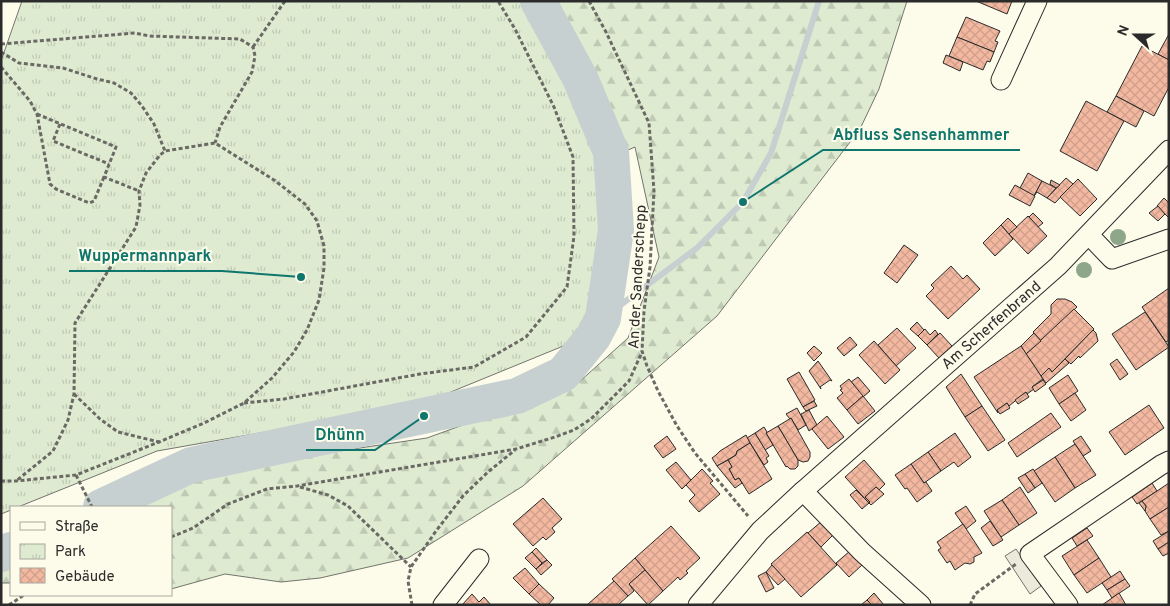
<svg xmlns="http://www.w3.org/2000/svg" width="1170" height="606" viewBox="0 0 1170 606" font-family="Overpass,sans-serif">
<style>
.forest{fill:url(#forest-firs);stroke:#74746e}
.park{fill:url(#park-tufts);stroke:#74746e}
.parking{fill:#eceadb;stroke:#74746e}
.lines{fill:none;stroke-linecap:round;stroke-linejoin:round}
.stream{stroke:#c7d0d0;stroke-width:6}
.river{stroke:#c7d0d0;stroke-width:36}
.building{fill:url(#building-cross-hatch);stroke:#2b2b2b}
.minor-casing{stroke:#2b2b2b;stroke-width:21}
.path{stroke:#6a6964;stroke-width:3;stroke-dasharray:4 2.5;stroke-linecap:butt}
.minor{stroke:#fdfbea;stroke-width:19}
.tree{fill:#8ea78a}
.labels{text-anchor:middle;stroke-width:4;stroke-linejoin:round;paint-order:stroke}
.street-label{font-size:15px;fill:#2b2b2b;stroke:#fdfbea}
.leader{fill:none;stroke:#0f766e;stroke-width:2}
.callout-dot{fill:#0f766e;stroke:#fdfbea;stroke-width:2}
.callout-label{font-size:16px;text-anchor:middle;font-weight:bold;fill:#0f766e;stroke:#fdfbea;stroke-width:4;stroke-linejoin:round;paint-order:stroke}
</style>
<defs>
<pattern id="forest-firs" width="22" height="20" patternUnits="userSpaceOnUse" patternTransform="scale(1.25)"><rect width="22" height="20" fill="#deebd1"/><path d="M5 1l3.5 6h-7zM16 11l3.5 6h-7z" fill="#bfcab4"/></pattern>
<pattern id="park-tufts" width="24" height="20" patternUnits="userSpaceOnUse" patternTransform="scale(1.25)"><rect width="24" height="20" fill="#deebd1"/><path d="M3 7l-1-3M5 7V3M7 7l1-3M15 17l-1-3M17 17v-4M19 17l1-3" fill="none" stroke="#bfcab4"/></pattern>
<pattern id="building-cross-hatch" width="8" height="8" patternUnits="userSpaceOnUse" patternTransform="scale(1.25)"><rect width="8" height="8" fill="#f2b8a0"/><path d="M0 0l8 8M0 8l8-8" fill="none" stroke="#d09e8a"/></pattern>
</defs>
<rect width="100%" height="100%" fill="#fdfbea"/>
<g class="forest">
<path d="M555 1H907L879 89 860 129 717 316 523 486 408 558 320 578 281 582 225 574 171 589V507H96L152 483 245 465 427 438 578 383 628 338 659 257 635 147 621 153Z"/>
<path d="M11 549V583H1V554Z"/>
</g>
<path class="park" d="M22 1H536L582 93 622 215 578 340 419 405 157 451 18 507H11V510L1 514V58H2Z"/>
<path class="parking" d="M1016 549 1041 586 1030 594 1005 556Z"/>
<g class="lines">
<path class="stream" d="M603 318 697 248 743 202 771 153 819 1"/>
<g class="river">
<path d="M101 507 191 465 517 396 563 374 593 337 603 318 616 230 611 152 580 78 538 1"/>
<path d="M1 554 11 550"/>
</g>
</g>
<g class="building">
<path d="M976 1H1012L1007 14Z"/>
<path d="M966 17 1000 31 995 41 998 42 994 52 957 37Z"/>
<path d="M1169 34V60L1158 54Z"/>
<path d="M957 37 994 52 990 62 987 61 983 70 949 56Z"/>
<path d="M1142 46 1169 60V87L1154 116 1116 96Z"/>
<path d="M946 55 963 62 960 71 943 63Z"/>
<path d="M1116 96 1144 111 1136 127 1107 112Z"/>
<path d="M1086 101 1124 121 1097 171 1060 151Z"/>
<path d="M1028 173 1042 181 1034 196 1020 188Z"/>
<path d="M1066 178 1073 184 1055 203 1047 198Z"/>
<path d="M1078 179 1097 199 1080 216 1060 197Z"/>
<path d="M1051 180 1060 185 1056 188 1050 184Z"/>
<path d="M1042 181 1056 188 1047 198 1037 192 1034 196Z"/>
<path d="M1015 185 1035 196 1030 206 1009 195Z"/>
<path d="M1164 198 1169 203V218L1157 206Z"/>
<path d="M1158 206 1165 214 1158 221 1149 213Z"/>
<path d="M1033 213 1043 223 1038 227 1029 217Z"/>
<path d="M1028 216 1047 236 1028 254 1009 234Z"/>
<path d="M1008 218 1017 227 1009 234 1001 225Z"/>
<path d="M1001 225 1013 239 995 256 983 243Z"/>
<path d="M904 245 918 255 897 283 884 273Z"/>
<path d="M951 266 963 279 967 275 980 289 948 319 926 296 934 288 931 285Z"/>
<path d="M1169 288V340L1166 342 1142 307Z"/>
<path d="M1057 299H1065L1072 302 1077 307 1041 341 1033 332 1051 314V305Z"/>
<path d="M1074 309 1094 329 1052 372 1049 368 1041 376 1026 354Z"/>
<path d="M1145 312 1169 347 1136 370 1112 334Z"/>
<path d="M917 322 924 330 918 336 910 329Z"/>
<path d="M897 328 916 348 896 366 878 345Z"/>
<path d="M925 329 930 335 935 330 938 334 927 345 918 336Z"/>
<path d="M1093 330 1096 333 1098 341 1080 358 1079 356 1071 364 1065 359Z"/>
<path d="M940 333 952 346 939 358 927 345Z"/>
<path d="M1034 333 1041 341 1026 354 1021 346Z"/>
<path d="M850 337 857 345 844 356 837 348Z"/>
<path d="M874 341 900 370 885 384 859 355Z"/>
<path d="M814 346 822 353 814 361 807 353Z"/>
<path d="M1021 346 1043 379 1032 387 1034 389 1027 394 1026 392 1009 406 1007 403 997 410 998 413 974 377Z"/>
<path d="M1065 359 1069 363 1046 383 1041 376 1049 368 1052 372Z"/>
<path d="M1117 359 1128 374 1120 380 1110 364Z"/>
<path d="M818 361 832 381 830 380 820 387 821 389 809 371Z"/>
<path d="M799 372 815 400 803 407 787 379Z"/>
<path d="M961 374 982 406 965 417 946 387Z"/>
<path d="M1068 375 1078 391 1059 404 1049 388Z"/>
<path d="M858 377 870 391 863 397 851 382Z"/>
<path d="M849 379 863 396 847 410 837 398 843 393 840 390 842 389 840 386Z"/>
<path d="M1043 380 1046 384 1035 392 1032 387Z"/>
<path d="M1026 392 1029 397 1018 404 1015 400Z"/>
<path d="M1075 393 1086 410 1071 421 1059 404Z"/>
<path d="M863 396 875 411 858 424 847 410Z"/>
<path d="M814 401 817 406 806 411 803 407Z"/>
<path d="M1007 403 1010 408 1000 414 997 410Z"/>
<path d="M1149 405 1164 428 1125 455 1109 432Z"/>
<path d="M982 406 1005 440 988 451 965 417Z"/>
<path d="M797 408 806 425 798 430 791 418 790 419 786 414Z"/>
<path d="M809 410 817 425 809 431 801 414Z"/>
<path d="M1051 413 1061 427 1017 457 1008 443Z"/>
<path d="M827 416 844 437 828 449 812 429Z"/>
<path d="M791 418 810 452V457L808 461 803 462 798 460 778 426Z"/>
<path d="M778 426 798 460V466L795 469H790L787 466 786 467 766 433Z"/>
<path d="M764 427 767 432 766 433 773 445 765 450 755 433Z"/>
<path d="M755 433 769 456 766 458 768 462 764 465 747 438Z"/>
<path d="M955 433 971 457 958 467 954 462 941 471 928 452Z"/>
<path d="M746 435 750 443 737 451 736 455 717 466 712 458 716 455 720 451Z"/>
<path d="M667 436 676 449 663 458 654 446Z"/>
<path d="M1081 436 1091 451 1083 456 1073 441Z"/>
<path d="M750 443 772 479 749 494 739 478 735 480 729 469 732 467 728 460 736 455 737 451Z"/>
<path d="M1075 444 1096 475 1075 488 1055 457Z"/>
<path d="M928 452 941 471 924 483 911 464Z"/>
<path d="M1055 457 1075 488 1055 502 1034 471Z"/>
<path d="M728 460 732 467 729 469 735 480 739 478 742 483 735 488 717 466Z"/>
<path d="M864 460 885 484 879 490 876 487 865 497 870 502 869 503 845 477Z"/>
<path d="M676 462 691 480 682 489 666 470Z"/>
<path d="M911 464 924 483 926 482 932 491 917 502 907 488 905 489 895 475Z"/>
<path d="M702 469 713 481 710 483 720 494 699 512 689 501 695 495 686 485Z"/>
<path d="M1033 469 1042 483 1035 488 1025 474Z"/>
<path d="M1025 474 1035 488 1028 493 1018 478Z"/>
<path d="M1152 483 1157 491 1137 504 1132 497Z"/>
<path d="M1169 483V507L1150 519 1145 511 1146 506 1142 501Z"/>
<path d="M876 487 884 494 871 505 869 503 870 502 865 497Z"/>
<path d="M1020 487 1037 513 1019 525 1002 500Z"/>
<path d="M856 490 869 503 862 509 850 495Z"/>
<path d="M543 498 562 519 552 528 555 532 546 540 543 537 533 546 513 524Z"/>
<path d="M1002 500 1019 525 1001 537 984 511Z"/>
<path d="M1142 501 1146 506 1145 511 1139 503Z"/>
<path d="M966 506 976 521 966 529 955 513Z"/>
<path d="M1169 507V531L1161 535 1150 519Z"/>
<path d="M822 521 834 534 821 547 808 533Z"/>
<path d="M990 521 1003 540 993 546 981 528Z"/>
<path d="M963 524 982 553 974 557V562L970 564 965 563 955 570 950 561 947 563 938 550 941 548 937 542Z"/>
<path d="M671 526 700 558 686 571 688 573 680 580 678 577 663 591 635 558Z"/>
<path d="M1087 528 1093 536 1077 546 1072 538Z"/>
<path d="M1169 531V542L1158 549 1153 541Z"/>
<path d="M807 532 837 565 801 597 771 564Z"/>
<path d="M1087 540 1099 558 1074 575 1062 556Z"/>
<path d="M1169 542V553L1163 556 1158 549Z"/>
<path d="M536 548 547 560 542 563 532 552Z"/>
<path d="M850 551 862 565 849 577 836 563Z"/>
<path d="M532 552 542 563 536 569 525 558Z"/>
<path d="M635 558 645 570 629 584 634 591 628 596 612 579Z"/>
<path d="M1099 558 1111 577 1087 593 1074 575Z"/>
<path d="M547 560 552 565 541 575 536 569Z"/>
<path d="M772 565 785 579 778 585 766 572Z"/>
<path d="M525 568 539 584 529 594 513 578Z"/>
<path d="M645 570 663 591 648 605 629 584Z"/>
<path d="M1120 571 1125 579 1107 590 1102 583Z"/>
<path d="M766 572 774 588 766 592 758 576Z"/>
<path d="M1125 579 1130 586 1112 598 1107 590Z"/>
<path d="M614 581 628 596 618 605H587Z"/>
<path d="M539 584 554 598 548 605H541L529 594Z"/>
<path d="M874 593 884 605H872L867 600Z"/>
<path d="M1119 593 1126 605H1102L1112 598Z"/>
<path d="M472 594 479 602 484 597 491 605H462Z"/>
<path d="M867 600 872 605H861Z"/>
</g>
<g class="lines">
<defs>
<g id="minor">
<path d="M1001 80 1037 1"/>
<path d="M1089 235 1112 259 1169 239"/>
<path d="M803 491 862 552 921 605"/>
<path d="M443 605 479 559"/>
<path d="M698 605 760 531 803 491 1058 266 1169 150"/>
<path d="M1068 605 1030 554 1161 465 1169 461"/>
</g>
</defs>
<use href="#minor" class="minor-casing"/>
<g class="path">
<path d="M589 1 606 32 649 123 654 191 650 267 644 311 642 351 647 366 658 391 677 426 695 453 748 516"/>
<path d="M1 44 135 33 149 36 240 39 253 47 255 56 252 72 220 127 215 143"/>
<path d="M253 47 285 1"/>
<path d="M1 52 19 63 63 68 97 79 114 83 131 93 142 106 154 124 165 151"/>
<path d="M1 67 30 101 37 114 50 184 56 189 89 203 94 201 104 177"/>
<path d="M37 114 116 147 104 177 139 191"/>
<path d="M60 124 53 141 109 164"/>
<path d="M74 394 100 419 118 432 159 442"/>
<path d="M244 403 284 399 420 374 474 367 526 337 567 287 574 236 573 157 554 107 515 29 498 1"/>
<path d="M76 475 92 507"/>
<path d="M1 481H16L76 475 159 442 204 423 244 403 272 378 294 352 307 330 319 300 324 268V246L317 221 305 204 274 180 215 143 165 151 160 155 146 173 139 191 140 205 136 227 75 323 74 394 68 420 53 451 16 481"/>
<path d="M300 487 328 495 348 506 411 567"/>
<path d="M171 537 193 528 228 504 267 489 297 486 516 449 555 437 574 430 591 419 629 381 642 352"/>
<path d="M9 605 24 595"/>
<path d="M412 605 408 581 411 567 436 531 463 496 488 472 515 450"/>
<path d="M970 605 975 594 1016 564"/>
</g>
<use href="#minor" class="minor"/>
</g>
<g class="tree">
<circle cx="1118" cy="237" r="8"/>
<circle cx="1084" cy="270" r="8"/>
</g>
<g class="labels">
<g class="street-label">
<text transform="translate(637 277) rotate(-87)" y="5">An der Sanderschepp</text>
<text transform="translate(991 325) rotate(-41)" y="5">Am Scherfenbrand</text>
</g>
</g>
<path class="leader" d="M743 202L823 150H1020M301 277L222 271H69M424 416L375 450H306"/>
<g class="callout-dot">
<circle cx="743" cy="202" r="5"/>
<circle cx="301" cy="277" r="5"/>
<circle cx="424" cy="416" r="5"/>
</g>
<g class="callout-label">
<text x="921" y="140">Abfluss Sensenhammer</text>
<text x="145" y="261">Wuppermannpark</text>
<text x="340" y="440">Dhünn</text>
</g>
<rect width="1170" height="606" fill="none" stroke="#2b2b2b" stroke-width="5"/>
<rect x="10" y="506" width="162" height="90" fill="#fdfbea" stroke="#a9a89e"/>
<rect x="20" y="522" width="25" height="8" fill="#fdfbea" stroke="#a9a89e"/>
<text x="55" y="531" font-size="15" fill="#2b2b2b">Straße</text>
<rect x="20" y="544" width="25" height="15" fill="url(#park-tufts)" stroke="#a9a89e"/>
<text x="55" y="556" font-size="15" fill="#2b2b2b">Park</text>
<rect x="20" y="568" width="25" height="15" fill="url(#building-cross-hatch)" stroke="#a9a89e"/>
<text x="55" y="581" font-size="15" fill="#2b2b2b">Gebäude</text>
<g transform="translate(1135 35) rotate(291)" stroke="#fdfbea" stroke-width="4" paint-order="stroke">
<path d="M0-4L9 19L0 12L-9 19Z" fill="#2b2b2b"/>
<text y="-8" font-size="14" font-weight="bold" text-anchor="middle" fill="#2b2b2b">N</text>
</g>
</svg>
